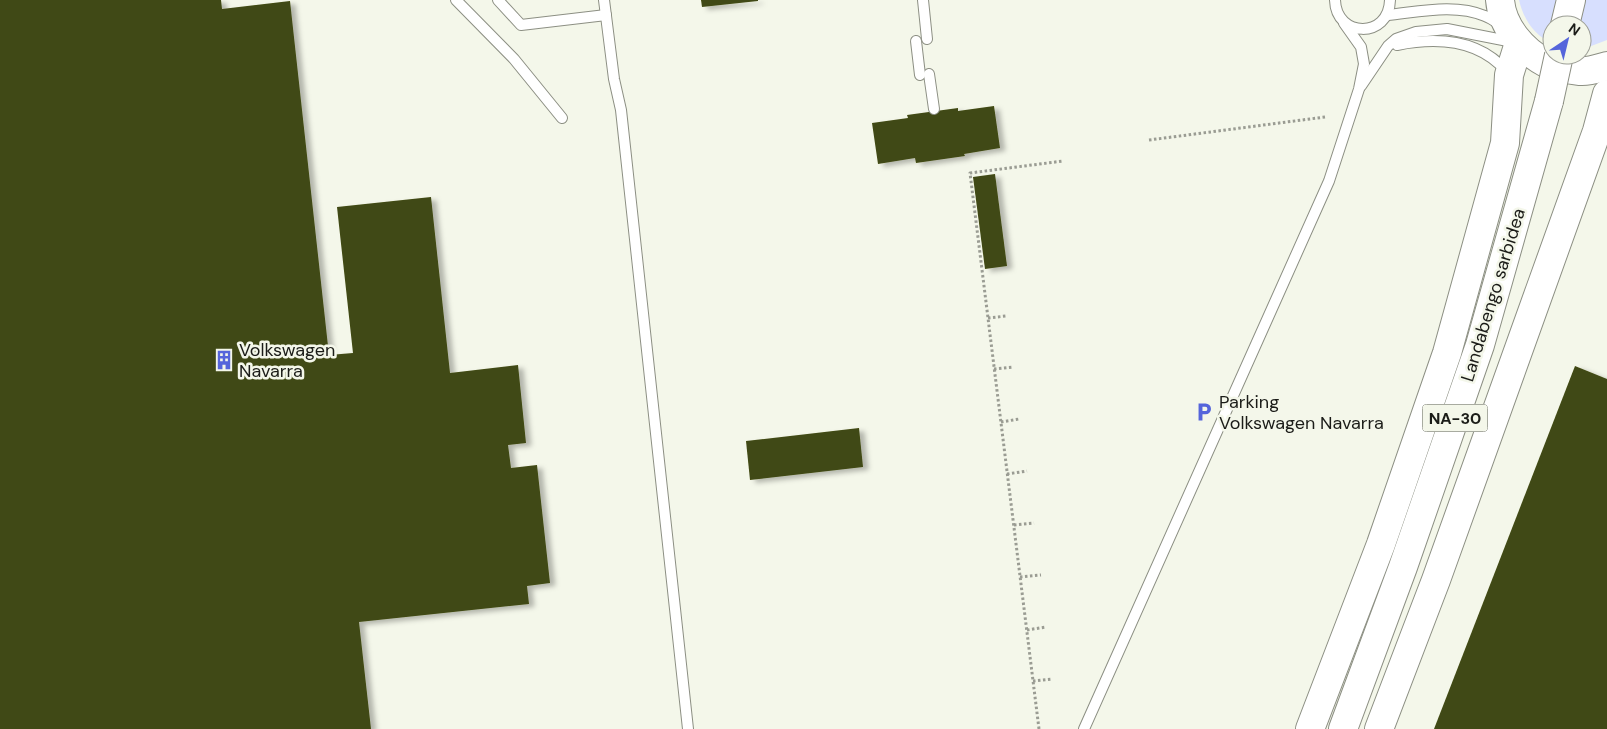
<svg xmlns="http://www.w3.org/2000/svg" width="1607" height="729" viewBox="0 0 1607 729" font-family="'DM Sans',sans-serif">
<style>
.green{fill:#d7dffe}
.building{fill:#414a13;filter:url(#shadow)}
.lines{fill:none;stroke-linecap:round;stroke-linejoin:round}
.service-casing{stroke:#8c8f83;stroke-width:12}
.secondary-casing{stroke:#8c8f83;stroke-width:30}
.trunk-casing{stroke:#8c8f83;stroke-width:30}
.path{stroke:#9a9c93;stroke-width:3;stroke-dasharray:2.5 2.5;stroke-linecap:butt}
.service{stroke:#fff;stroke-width:10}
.secondary{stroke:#fff;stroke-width:28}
.trunk{stroke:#fff;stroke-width:28}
.trunk-bridge-casing{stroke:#8c8f83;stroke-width:30;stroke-linecap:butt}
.trunk-bridge{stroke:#fff;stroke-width:28}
.labels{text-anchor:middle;stroke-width:5;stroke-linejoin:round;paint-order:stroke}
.shield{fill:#f4f7ea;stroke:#5c5e57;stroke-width:1}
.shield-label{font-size:16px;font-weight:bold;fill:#1b1c18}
.street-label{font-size:18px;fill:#1b1c18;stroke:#f4f7ea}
.poi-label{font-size:18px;fill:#1b1c18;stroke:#f4f7ea;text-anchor:start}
</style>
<defs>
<filter id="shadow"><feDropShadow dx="5.5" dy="3" stdDeviation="2.5" flood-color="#0004"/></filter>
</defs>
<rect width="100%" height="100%" fill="#f4f7ea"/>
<path class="green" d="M1519 0H1607V40L1586 48H1582V25H1552V43C1534 36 1523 18 1519 0Z"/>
<g class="building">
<path d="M0 0H221L222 9 290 1 329 355 353 353 337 207 431 197 450 373 518 365 526 443 508 445 511 468 537 465 550 583 527 586 529 604 359 622 371 729H0Z"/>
<path d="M701 0H758V1L702 7Z"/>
<path d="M994 106 1000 148 964 154 965 156 916 163 915 158 878 164 872 123 908 118 907 115 958 108V111Z"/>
<path d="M995 174 1007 266 985 269 973 177Z"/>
<path d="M1575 366 1607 379V729H1434Z"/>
<path d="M859 428 863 467 750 480 746 441Z"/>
</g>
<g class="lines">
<defs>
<g id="service">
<path d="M456 0 514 59 562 118"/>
<path d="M498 0 521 25 606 15"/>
<path d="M604 0 614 79 621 110 688 729"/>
<path d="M923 0 927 39"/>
<path d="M1335 0C1336 38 1389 39 1390 0"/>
<path d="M1387 15C1418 12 1455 3 1485 16 1491 18 1496 22 1502 26"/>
<path d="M916 41 920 75"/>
<path d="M1397 45C1437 37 1479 39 1507 72"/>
<path d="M929 74 934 109"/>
<path d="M1361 86 1388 46 1396 39 1416 32 1447 29 1513 42"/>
<path d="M1084 729 1329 181 1359 89 1364 64 1361 47 1344 23"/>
</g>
<path id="secondary" d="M1500 0C1502 27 1523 51 1546 63 1555 68 1571 70 1580 71 1589 72 1599 68 1607 66"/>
<g id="trunk">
<path d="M1565 25 1571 0"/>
<path d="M1310 729 1381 544 1447 353 1505 143 1509 75 1519 43"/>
<path d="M1343 729 1403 567 1480 345 1549 101"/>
<path d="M1379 729 1436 580 1597 131 1607 94"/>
</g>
</defs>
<use href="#service" class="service-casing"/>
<use href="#secondary" class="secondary-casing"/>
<use href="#trunk" class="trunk-casing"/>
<g class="path">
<path d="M1149 140 1325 117"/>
<path d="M988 318 1006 316"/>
<path d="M994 369 1013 367"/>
<path d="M1001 422 1019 419"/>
<path d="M1007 474 1027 471"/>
<path d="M1014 525 1034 523"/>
<path d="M1020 577 1041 575"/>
<path d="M1027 630 1046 627"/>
<path d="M1033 681 1052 679"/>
<path d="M1039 729 970 173 1063 161"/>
</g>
<use href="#service" class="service"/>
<use href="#secondary" class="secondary"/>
<use href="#trunk" class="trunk"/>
<defs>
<path id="trunk-bridge" d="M1549 101 1559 55"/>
</defs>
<use href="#trunk-bridge" class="trunk-bridge-casing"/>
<use href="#trunk-bridge" class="trunk-bridge"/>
</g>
<defs>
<symbol id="building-bare" viewBox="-9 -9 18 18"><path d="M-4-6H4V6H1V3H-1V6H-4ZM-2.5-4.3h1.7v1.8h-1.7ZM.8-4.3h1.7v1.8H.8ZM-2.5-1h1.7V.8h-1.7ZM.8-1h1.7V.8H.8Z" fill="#5565db" stroke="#f4f7ea" stroke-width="2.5" paint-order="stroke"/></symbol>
<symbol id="parking-bare" viewBox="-9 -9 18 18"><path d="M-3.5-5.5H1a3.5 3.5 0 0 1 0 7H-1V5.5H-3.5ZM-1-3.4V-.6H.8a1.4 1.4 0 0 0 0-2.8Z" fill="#5565db" stroke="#f4f7ea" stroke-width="2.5" paint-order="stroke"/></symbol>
</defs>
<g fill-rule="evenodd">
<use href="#building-bare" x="210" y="346" width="28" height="28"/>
<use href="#parking-bare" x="1190" y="398" width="28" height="28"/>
</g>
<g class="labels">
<rect class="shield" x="1422.5" y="404.5" width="65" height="27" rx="4"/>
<g class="shield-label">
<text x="1455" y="424">NA-30</text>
</g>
<g class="street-label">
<text transform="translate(1493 295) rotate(-73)" y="6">Landabengo sarbidea</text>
</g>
<g class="poi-label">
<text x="239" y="356">Volkswagen<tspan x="239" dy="21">Navarra</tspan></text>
<text x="1219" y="408">Parking<tspan x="1219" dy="21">Volkswagen Navarra</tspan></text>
</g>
</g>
<g transform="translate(1567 40) rotate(35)"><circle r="24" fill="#f4f7ea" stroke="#9d9f96"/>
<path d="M0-4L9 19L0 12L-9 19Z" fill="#5565db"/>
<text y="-8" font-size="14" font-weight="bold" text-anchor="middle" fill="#1b1c18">N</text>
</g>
</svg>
